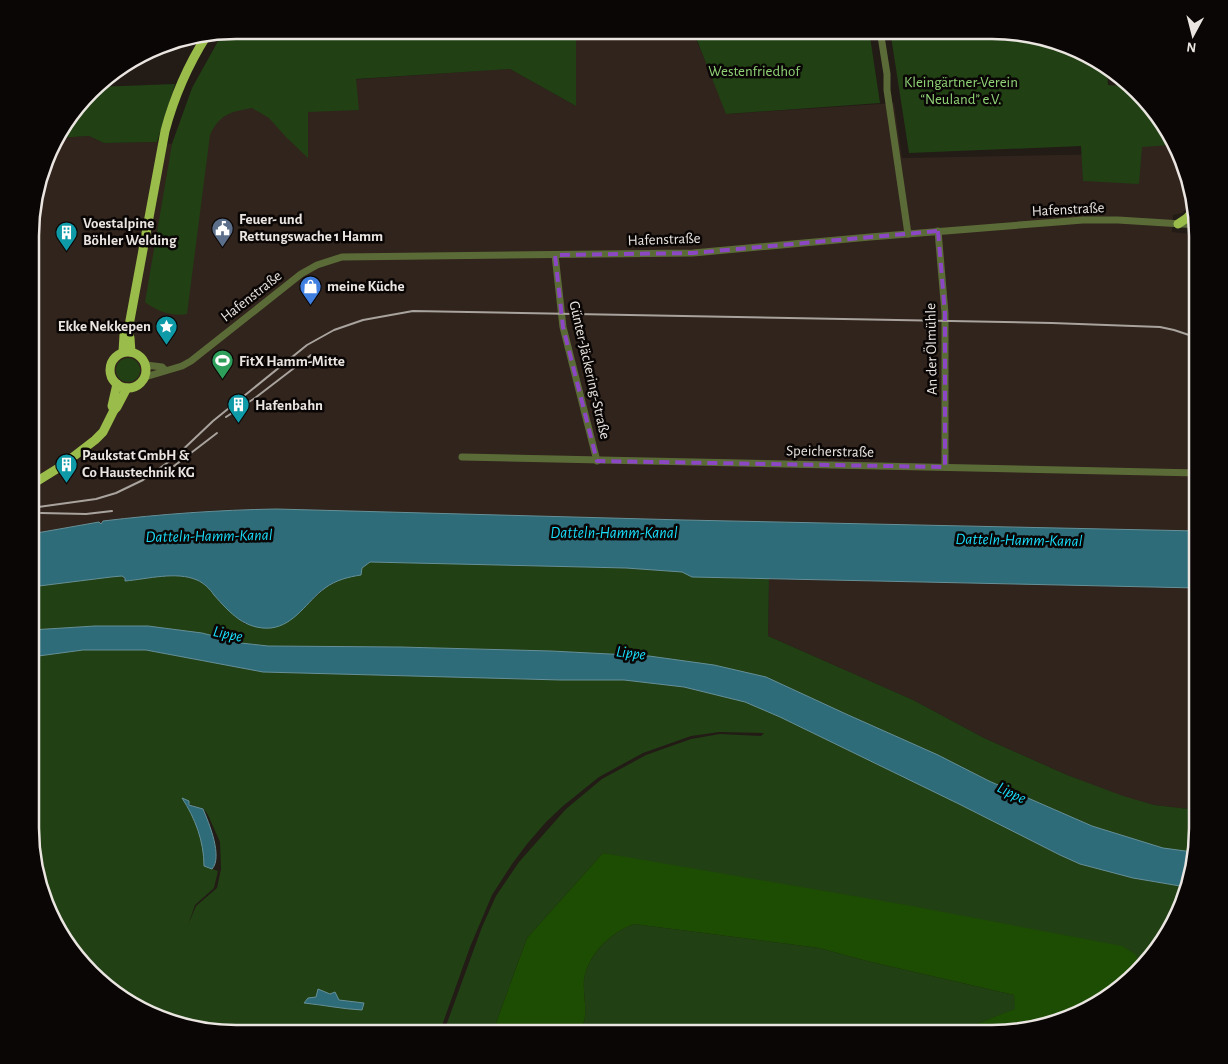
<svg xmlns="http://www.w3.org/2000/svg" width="1228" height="1064" viewBox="0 0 1228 1064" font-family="'Alegreya Sans',sans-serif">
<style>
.built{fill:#31241c}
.green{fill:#214014;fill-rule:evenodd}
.forest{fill:#1d4c03}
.water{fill:#2d6c78;stroke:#669098}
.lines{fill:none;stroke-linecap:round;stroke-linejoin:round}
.minor{stroke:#5b6b38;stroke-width:7}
.major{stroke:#9abc4a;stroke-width:9}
.rail{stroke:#a9a39e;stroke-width:2}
.marked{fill:none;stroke:#8c48c4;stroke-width:4;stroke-dasharray:10 6;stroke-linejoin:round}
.labels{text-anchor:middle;stroke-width:5;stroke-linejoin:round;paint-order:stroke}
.park-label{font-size:15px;fill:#90d377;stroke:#0a0605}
.street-label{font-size:15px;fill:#eae5e1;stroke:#0a0605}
.poi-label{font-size:15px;font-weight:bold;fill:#eae5e1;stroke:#0a0605;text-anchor:start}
.water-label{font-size:16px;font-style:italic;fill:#19ddfa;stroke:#0a0605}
.rim{fill:none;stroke:#eae5e1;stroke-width:2.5}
</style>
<rect width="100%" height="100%" fill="#231b16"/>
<g class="built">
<path d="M576 30H692L728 114 894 103 902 158 1116 154 1115 74 1138 91 1170 136 1190 198 1186 209 1182 213 1173 215 1172 232 1198 235V531L684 520 276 509 217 510 150 515 103 523 101 524 98 522 31 534 32 209 56 138 89 136 104 143 157 142 172 144 182 116 305 83 491 70 510 69 576 106Z"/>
<path d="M769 579 1198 588V810L1154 805 1123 797 1067 775 984 738 913 700 768 636Z"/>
</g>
<g class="green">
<path d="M236 30H576V106L510 69 356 79 359 110 308 112V158L286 137 269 118 252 108C230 112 220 114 210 135L187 314C173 317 156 311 145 302L172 144 192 88 222 34 223 32Z"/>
<path d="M693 30H869L880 103 726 114Z"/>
<path d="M890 30H1006L1083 51 1107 69 1108 85 1122 86V79L1138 91 1165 129 1170 145 1142 147 1139 184 1083 181 1081 146 909 153Z"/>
<path d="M175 84 157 142 104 143 89 136 56 138 57 133 96 87Z"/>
<circle cx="128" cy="370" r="12"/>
<path d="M370 562 626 568 682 572 692 577 769 579 768 636 913 700 984 738 1067 775 1123 796 1154 805 1198 810V828L1193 852 1163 848 1092 826 989 781 938 755 846 714 766 677 714 665 649 656 551 651 400 647 268 646 241 643 202 633 148 626H95L31 630V587L111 577 122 576 126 581C151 578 188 568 209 588 221 600 231 613 245 624L307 605 325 588 345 577 361 575V568Z"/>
<path d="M83 650H146L263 672 561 680H624L684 687 745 702 780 717 959 804 1060 855 1080 864 1133 878 1186 887 1182 907 1168 928H1165L1158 940H1160L1137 974 1128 980 1139 963 603 853 527 938 492 1034H443L482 927 496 896 519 862 566 809 602 779 646 755 691 739 720 734 761 736 764 733 719 732 691 736 643 753 599 777 563 806 546 822 527 844 512 864 492 895 470 947 439 1034C427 1034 414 1035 402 1034 381 1031 384 1019 357 1029L356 1034H236L157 1018 90 973 46 907 30 842 31 657ZM182 799 189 804 203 809 202 807 208 815 220 842 221 869 217 888 196 906 188 925 195 905 214 888 218 871 204 866C204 842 196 818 182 799Z"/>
<path d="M634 924 819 948 867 961 1014 995 1016 1009 976 1024 971 1034H581C582 1028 585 1021 585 1015 586 1003 583 991 584 980 588 954 611 932 634 924Z"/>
</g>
<path class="forest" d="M603 853 906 905 1122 946 1135 954 1139 963 1128 980 1071 1018 1006 1034H971L976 1024 1015 1009 1014 995 867 961 819 948 634 924C611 932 588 954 584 980 583 991 586 1003 585 1015 585 1021 582 1028 581 1034H492L527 938Z"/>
<g class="water">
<path d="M276 509 684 520 1198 531V588L692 577 682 572 626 568 370 562 362 568 361 575C348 577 336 580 325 588 307 601 295 625 271 628 245 630 230 613 214 595 210 589 204 583 197 580 176 571 148 579 125 581V578L122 576 111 577 31 587V534L99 522 101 524 103 521C161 514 218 510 276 509Z"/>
<path d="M95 626H148L202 633 241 643 268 646 400 647 551 651 649 656 714 665 766 677 846 714 938 755 989 781 1092 826 1163 848 1193 852 1186 887 1133 878 1080 864 1060 855 959 804 780 717 745 702 684 687 624 680H561L263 672 146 650H83L31 657V630Z"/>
<path d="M182 798 189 801V805L203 809C209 823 223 857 212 869L204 866C204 841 195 818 182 798Z"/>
<path d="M318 989 330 994 335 992 339 1000 364 1003 362 1010C342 1009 324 1005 304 1003L308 998 316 997Z"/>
</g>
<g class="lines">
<g class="minor">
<path d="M880 30 887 74V90L908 234"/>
<path d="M938 231 945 313V467"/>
<path d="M555 255 563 327 597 461"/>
<path d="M146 365 162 367 165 370"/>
<path d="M145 377 182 366 191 361 301 274 317 265 342 257 693 253 870 237 1083 220H1118L1198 225"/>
<path d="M462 457 1198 473"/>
</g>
<g class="major">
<path d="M1178 224 1187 218 1194 210"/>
<path d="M128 331 130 338 131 352"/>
<circle cx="128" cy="370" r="18"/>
<path d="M123 352 124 335 128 331 165 131C174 97 188 65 207 35"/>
<path d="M114 410 112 406 117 384"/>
<path d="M31 485 60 467 95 440 103 432 114 410 117 407 127 388"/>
</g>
<g class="rail">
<path d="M226 417 255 398 311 355"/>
<path d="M174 466 217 433"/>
<path d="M31 508 96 499 116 493 143 480 174 458 213 421 307 345 334 330 363 320 413 311 1052 323 1160 327 1174 330 1198 338"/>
<path d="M41 513 86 514 112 511"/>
</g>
</g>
<path class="marked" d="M938 231 945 313V467L597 461 563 327 555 255 693 253Z"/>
<defs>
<symbol id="civic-pin" viewBox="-11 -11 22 30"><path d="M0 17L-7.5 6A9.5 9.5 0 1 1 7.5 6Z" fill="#5c6f8a" stroke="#0a0605"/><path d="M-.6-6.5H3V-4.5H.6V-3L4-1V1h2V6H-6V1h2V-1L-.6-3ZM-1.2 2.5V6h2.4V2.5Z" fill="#fff"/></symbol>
<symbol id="building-pin" viewBox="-11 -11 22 30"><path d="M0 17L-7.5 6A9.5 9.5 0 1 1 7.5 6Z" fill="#0f9aa8" stroke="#0a0605"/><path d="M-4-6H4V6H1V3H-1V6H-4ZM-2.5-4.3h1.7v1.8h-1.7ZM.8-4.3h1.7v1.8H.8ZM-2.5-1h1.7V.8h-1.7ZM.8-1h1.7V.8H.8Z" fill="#fff"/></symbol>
<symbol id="shop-pin" viewBox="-11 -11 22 30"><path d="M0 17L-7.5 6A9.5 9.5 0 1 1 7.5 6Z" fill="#3f7fe0" stroke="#0a0605"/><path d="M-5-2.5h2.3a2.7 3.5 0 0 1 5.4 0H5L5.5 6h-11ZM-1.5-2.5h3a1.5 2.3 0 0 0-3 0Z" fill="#fff"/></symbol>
<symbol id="sight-pin" viewBox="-11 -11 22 30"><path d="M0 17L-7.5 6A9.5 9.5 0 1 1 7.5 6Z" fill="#0f9aa8" stroke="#0a0605"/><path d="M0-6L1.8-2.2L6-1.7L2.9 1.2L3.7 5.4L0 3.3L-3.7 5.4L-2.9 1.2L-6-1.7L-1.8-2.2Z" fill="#fff"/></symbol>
<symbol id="stadium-pin" viewBox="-11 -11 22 30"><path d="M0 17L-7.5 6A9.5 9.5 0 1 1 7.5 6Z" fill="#2e9e5b" stroke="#0a0605"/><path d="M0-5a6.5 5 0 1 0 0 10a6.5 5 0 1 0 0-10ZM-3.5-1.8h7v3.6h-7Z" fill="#fff"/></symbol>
</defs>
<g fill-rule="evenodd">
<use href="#civic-pin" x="210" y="216" width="25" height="34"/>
<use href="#building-pin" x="54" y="220" width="25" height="34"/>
<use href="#shop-pin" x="298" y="274" width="25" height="34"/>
<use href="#sight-pin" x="154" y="314" width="25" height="34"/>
<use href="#stadium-pin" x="210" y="348" width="25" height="34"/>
<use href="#building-pin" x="226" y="392" width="25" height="34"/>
<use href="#building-pin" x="54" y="452" width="25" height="34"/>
</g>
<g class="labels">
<g class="park-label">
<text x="754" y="76">Westenfriedhof</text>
<text x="961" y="87">Kleingärtner-Verein<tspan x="961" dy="17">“Neuland” e.V.</tspan></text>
</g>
<g class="street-label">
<text transform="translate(1068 209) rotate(-3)" y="5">Hafenstraße</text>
<text transform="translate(664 239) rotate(-2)" y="5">Hafenstraße</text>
<text transform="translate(251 296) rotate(-38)" y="5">Hafenstraße</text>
<text transform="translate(931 349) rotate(-91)" y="5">An der Ölmühle</text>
<text transform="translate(590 370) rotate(77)" y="5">Günter-Jäckering-Straße</text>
<text transform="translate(830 451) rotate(1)" y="5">Speicherstraße</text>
</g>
<g class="poi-label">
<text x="239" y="224">Feuer- und<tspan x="239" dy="17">Rettungswache 1 Hamm</tspan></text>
<text x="83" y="228">Voestalpine<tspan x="83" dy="17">Böhler Welding</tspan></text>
<text x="327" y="291">meine Küche</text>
<text x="151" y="331" text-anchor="end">Ekke Nekkepen</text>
<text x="239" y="366">FitX Hamm-Mitte</text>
<text x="255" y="410">Hafenbahn</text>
<text x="82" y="460">Paukstat GmbH &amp;<tspan x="82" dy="17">Co Haustechnik KG</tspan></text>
</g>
<g class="water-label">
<text x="614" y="538">Datteln-Hamm-Kanal</text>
<text transform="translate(209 535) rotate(-1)" y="6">Datteln-Hamm-Kanal</text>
<text transform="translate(1019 539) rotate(1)" y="6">Datteln-Hamm-Kanal</text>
<text transform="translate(228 633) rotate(12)" y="6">Lippe</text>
<text transform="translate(631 652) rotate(7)" y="6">Lippe</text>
<text transform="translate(1012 792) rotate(26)" y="6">Lippe</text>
</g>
</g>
<path d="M0 0H1228V1064H0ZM236 39H992A197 197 0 0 1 1189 236V828A197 197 0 0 1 992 1025H236A197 197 0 0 1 39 828V236A197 197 0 0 1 236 39Z" fill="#0a0605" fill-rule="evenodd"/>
<path class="rim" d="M236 39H992A197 197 0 0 1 1189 236V828A197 197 0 0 1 992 1025H236A197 197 0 0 1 39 828V236A197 197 0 0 1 236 39Z"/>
<g transform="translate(1193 35) rotate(187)" stroke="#0a0605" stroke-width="4" paint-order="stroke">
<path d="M0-4L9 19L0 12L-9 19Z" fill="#eae5e1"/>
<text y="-8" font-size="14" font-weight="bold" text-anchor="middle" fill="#eae5e1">N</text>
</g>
</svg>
